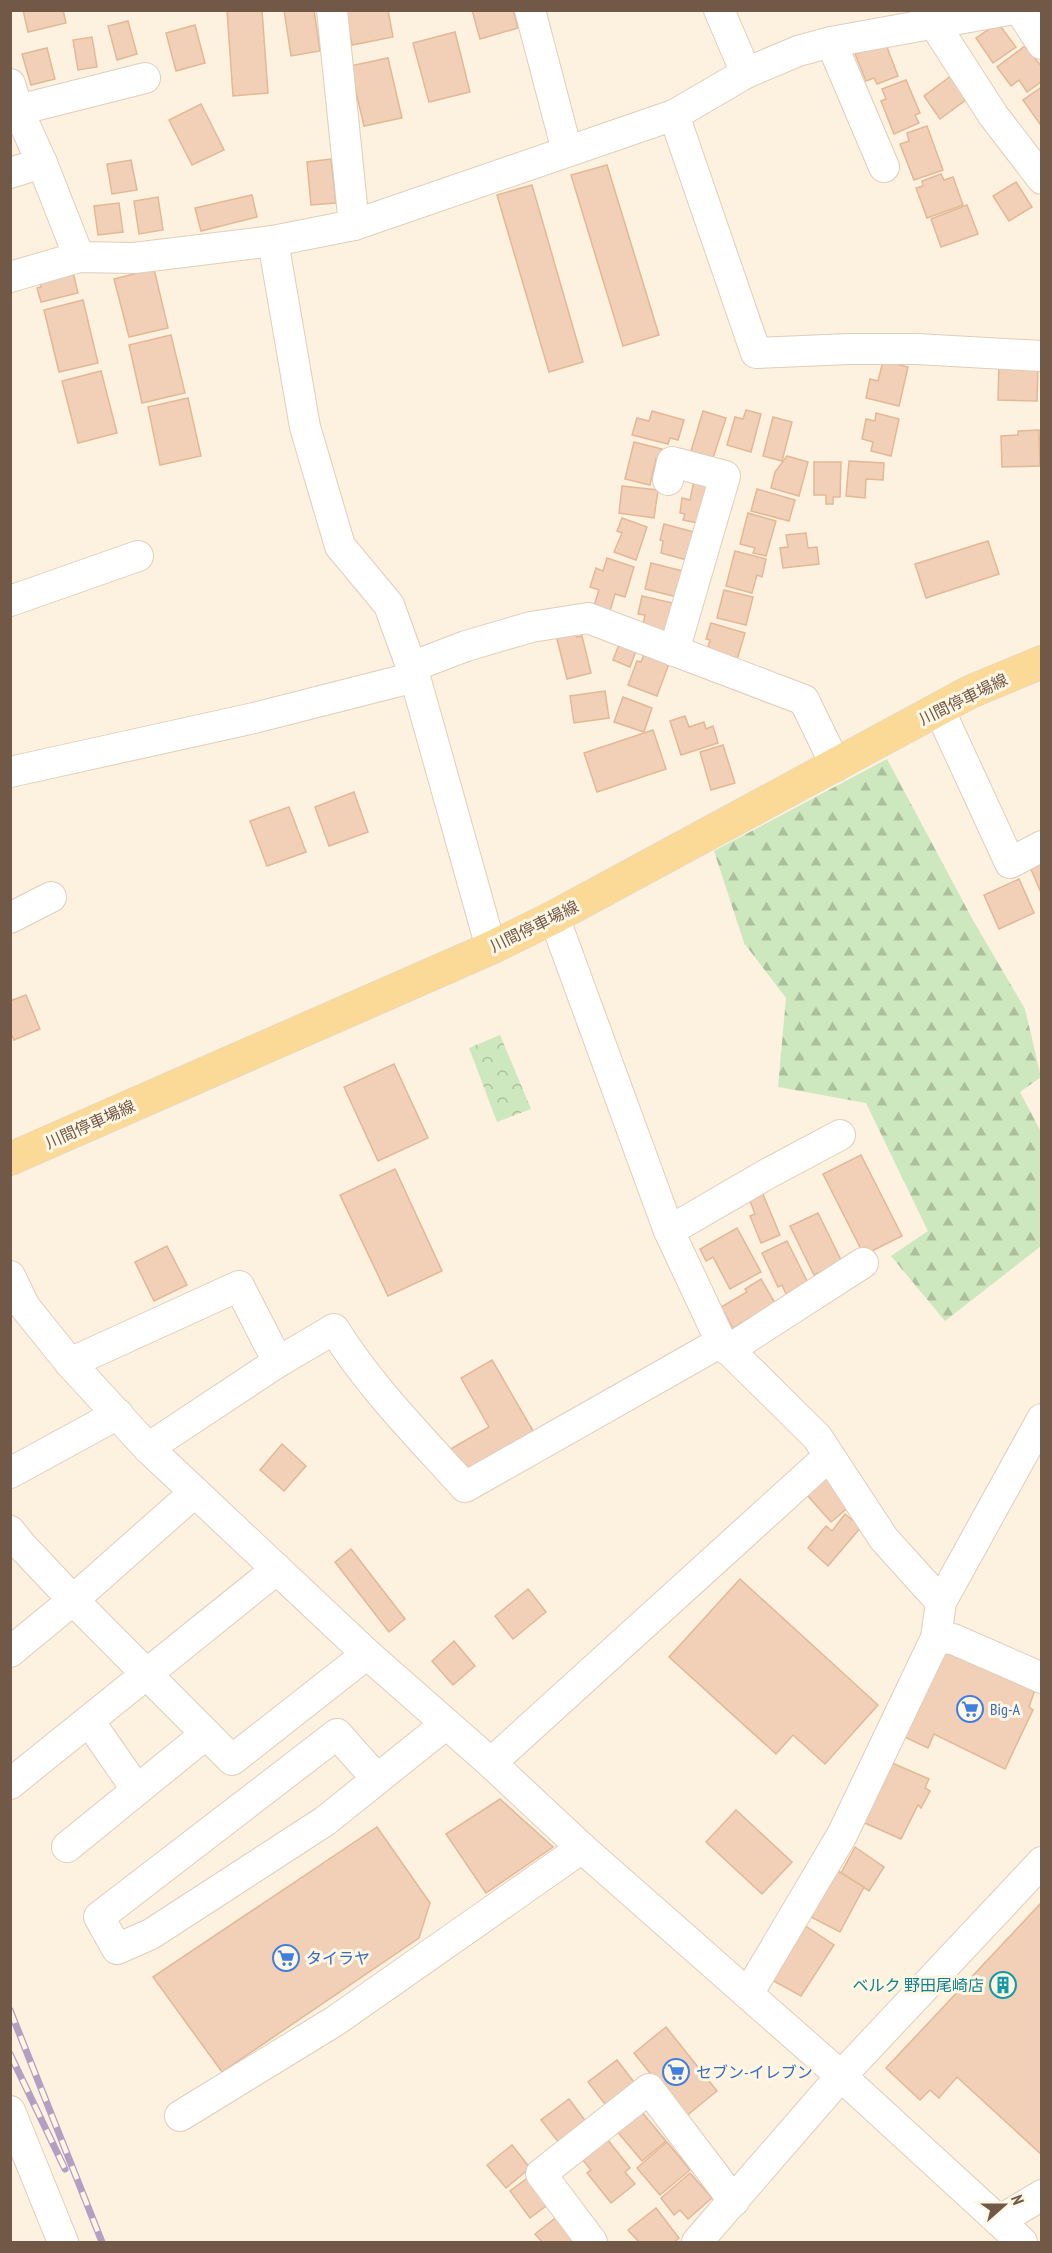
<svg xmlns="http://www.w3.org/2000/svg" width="1052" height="2253" viewBox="0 0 1052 2253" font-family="'PT Sans Narrow','Noto Sans JP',sans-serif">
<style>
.forest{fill:url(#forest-firs)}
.park{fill:url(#park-crowns)}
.building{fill:#f1d0b7;stroke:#e3b897;stroke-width:1.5}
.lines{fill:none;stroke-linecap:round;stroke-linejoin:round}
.minor-casing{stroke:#dfcebb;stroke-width:32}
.major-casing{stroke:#ddd7d3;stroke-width:34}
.minor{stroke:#fff;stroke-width:30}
.major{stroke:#fbda97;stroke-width:33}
.rail-casing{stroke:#b49fc4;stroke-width:7}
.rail{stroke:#fff6e4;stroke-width:4.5;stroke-dasharray:14;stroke-linecap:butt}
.labels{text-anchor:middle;stroke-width:6;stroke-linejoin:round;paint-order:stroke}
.street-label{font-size:16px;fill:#715847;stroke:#fff6e4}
.shop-label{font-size:16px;fill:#366cbe;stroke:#fff6e4;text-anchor:start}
.culture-label{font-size:16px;fill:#0d838f;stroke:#fff6e4;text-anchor:end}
</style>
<defs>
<pattern id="forest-firs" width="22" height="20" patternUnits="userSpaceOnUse" patternTransform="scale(1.5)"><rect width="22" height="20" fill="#cde8be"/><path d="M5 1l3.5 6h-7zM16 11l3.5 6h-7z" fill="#abbf9c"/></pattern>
<pattern id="park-crowns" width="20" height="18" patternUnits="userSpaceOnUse" patternTransform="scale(1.5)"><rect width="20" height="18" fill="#cde8be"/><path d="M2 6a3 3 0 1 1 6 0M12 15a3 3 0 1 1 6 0" fill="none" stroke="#abbf9c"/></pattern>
</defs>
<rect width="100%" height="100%" fill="#fcf2df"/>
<path class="forest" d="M887 759 974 922 1025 1009 1041 1077 1020 1092 1041 1132V1246L945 1321 891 1256 928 1231 866 1103 778 1087 786 998 744 943 714 851Z"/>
<path class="park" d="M500 1035 531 1109 497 1122 469 1048Z"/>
<g class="building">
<path d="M23 10H63L66 23 28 32Z"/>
<path d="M227 10H262L268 93 233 96Z"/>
<path d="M284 10H314L320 51 291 56Z"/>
<path d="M345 10H388L393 37 352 45Z"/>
<path d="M472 10H513L518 28 480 39Z"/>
<path d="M128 21 137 54 117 60 108 26Z"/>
<path d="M998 23 1016 47 993 63 976 38Z"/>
<path d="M195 25 205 63 176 71 166 33Z"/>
<path d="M455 32 470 92 429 102 413 43Z"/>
<path d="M92 37 97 67 78 70 73 40Z"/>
<path d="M885 42 898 76 877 84 874 78 866 81 855 54Z"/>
<path d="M1025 46 1042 67V81L1027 92 1019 80 1011 86 997 67Z"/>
<path d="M47 48 55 79 31 85 22 54Z"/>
<path d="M388 58 402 118 364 126 350 66Z"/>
<path d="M951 76 967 99 940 119 924 96Z"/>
<path d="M906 80 920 113 915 115 919 123 894 134 881 101 886 99 882 89Z"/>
<path d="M1042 87V127L1023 100Z"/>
<path d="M201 104 224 150 192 165 169 120Z"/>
<path d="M927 126 943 170 914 180 900 144 909 141 907 133Z"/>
<path d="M331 159 336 203 311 205 307 162Z"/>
<path d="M131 160 137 190 112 194 107 164Z"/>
<path d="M607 165 659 335 623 346 571 175Z"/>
<path d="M941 174 944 180 953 177 963 205 927 218 916 188 923 186 922 181Z"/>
<path d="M1016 182 1032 207 1009 221 993 196Z"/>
<path d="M532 185 583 362 549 372 497 195Z"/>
<path d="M252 195 257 217 201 231 195 208Z"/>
<path d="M158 197 163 230 139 234 134 201Z"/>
<path d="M119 203 123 232 98 235 94 206Z"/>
<path d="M967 205 978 234 941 247 931 219Z"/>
<path d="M72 268 78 293 41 302 37 288 41 287 38 276Z"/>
<path d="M154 269 168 328 129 337 114 279Z"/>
<path d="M83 300 98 363 59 372 44 310Z"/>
<path d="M171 335 185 393 142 403 129 345Z"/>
<path d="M883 361 908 367 899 406 866 398 870 379 878 381Z"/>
<path d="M999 362 1038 363 1037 401 998 400Z"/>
<path d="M101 371 117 433 78 443 62 381Z"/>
<path d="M188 398 201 456 160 465 148 407Z"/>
<path d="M746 410 761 414 751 452 727 445 735 417 743 419Z"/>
<path d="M652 411 684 420 678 440 670 438 668 444 632 435 637 418 649 421Z"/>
<path d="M703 411 726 418 713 458 691 451Z"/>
<path d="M876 413 899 419 891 456 871 451 873 442 862 439 866 419 875 421Z"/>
<path d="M773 417 792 422 782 461 763 456Z"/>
<path d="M1039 430 1040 466 1002 467 1001 436 1018 435V431Z"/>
<path d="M634 442 662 449 660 460 656 459 650 485 625 479Z"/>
<path d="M787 456 808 462 799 496 771 488 775 472Z"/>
<path d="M849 461 884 463 883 480 866 479 865 498 846 496Z"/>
<path d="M814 462H841L840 497H833V504H826V495H814Z"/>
<path d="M694 481 715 485 707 525 683 520 685 514 680 513 682 498 690 500Z"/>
<path d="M622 486 658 490 654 518 619 513Z"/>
<path d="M757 489 795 500 789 521 751 511Z"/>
<path d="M748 513 776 521 766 556 753 553 755 548 740 544Z"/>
<path d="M622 518 647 527 636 560 614 552 622 533 617 531Z"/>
<path d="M664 524 694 532 687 560 661 553 663 541 660 540Z"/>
<path d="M806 533 808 548 817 547 819 564 783 568 780 548 788 547 786 535Z"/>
<path d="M988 541 999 574 926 598 915 564Z"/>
<path d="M735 551 766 559 762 577 757 575 752 593 726 586Z"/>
<path d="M607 558 634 567 625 597 615 594 610 611 594 606 599 590 590 587 596 568 603 571Z"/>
<path d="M651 563 687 572 681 598 645 589Z"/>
<path d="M724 590 753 597 746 625 717 618Z"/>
<path d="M642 596 677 604 669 637 642 630 645 615 638 614Z"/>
<path d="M711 623 745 633 736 663 706 654 710 640 706 639Z"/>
<path d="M576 630 577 637 582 636 591 673 567 679 556 635Z"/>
<path d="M620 642 637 648 630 667 613 660Z"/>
<path d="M645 652 670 661 657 696 628 685 637 661 641 662Z"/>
<path d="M605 691 609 718 574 723 570 696Z"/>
<path d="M623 697 652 708 644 732 614 722Z"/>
<path d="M685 716 689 727 704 722 706 729 713 726 718 743 681 755 670 721Z"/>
<path d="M653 730 666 769 597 792 584 753Z"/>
<path d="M723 745 735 783 711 790 700 752Z"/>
<path d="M354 792 368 832 329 846 315 807Z"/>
<path d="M289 807 306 852 267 866 250 821Z"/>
<path d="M1042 862V895L1030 867Z"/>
<path d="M1019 879 1034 913 999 929 984 895Z"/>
<path d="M26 995 40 1029 14 1040 10 1032V1001Z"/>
<path d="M394 1064 428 1138 378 1161 344 1087Z"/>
<path d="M861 1155 902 1236 864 1255 823 1174Z"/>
<path d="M395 1169 442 1271 388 1296 340 1195Z"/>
<path d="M762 1192 780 1235 761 1243 750 1216 755 1214 749 1198Z"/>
<path d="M818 1213 842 1262 814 1275 790 1226Z"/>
<path d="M737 1228 761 1272 730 1289 713 1257 706 1261 700 1249Z"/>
<path d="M787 1241 808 1283 786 1294 782 1285 778 1287 762 1253Z"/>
<path d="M167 1246 187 1285 154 1301 135 1262Z"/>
<path d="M761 1279 775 1303 733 1328 721 1307 747 1292 745 1289Z"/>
<path d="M492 1360 536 1436 462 1478 447 1451 489 1427 461 1378Z"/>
<path d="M282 1444 306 1466 284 1491 260 1470Z"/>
<path d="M826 1478 850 1506 831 1522 807 1495Z"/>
<path d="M845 1514 861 1527 828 1566 808 1548 826 1526 832 1531Z"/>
<path d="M351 1549 405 1619 389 1632 335 1562Z"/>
<path d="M740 1579 878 1705 825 1764 793 1735 776 1754 669 1657Z"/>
<path d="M528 1589 546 1612 513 1639 495 1616Z"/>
<path d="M454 1641 475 1666 453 1685 432 1661Z"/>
<path d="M955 1648 1037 1684 1029 1707 1033 1710 1005 1769 934 1734 928 1748 898 1734 938 1651Z"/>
<path d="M885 1760 929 1779 925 1788 930 1791 921 1808 918 1805 901 1839 858 1820Z"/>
<path d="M500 1799 553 1847 486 1893 446 1834Z"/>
<path d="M736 1810 792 1862 762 1894 706 1842Z"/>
<path d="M377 1827 430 1903 419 1938 222 2072 153 1977Z"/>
<path d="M855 1847 884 1867 869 1891 841 1873Z"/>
<path d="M833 1868 864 1887 840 1932 809 1916Z"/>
<path d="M1042 1902V2155L957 2077 939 2098 930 2090 920 2100 886 2068Z"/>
<path d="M801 1923 834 1945 801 1996 770 1979Z"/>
<path d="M666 2027 717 2091 685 2117 634 2053Z"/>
<path d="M617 2060 637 2086 608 2108 588 2082Z"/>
<path d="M569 2099 587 2123 560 2144 541 2120Z"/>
<path d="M640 2110 666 2141 642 2161 616 2130Z"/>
<path d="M607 2139 630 2168 625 2172 635 2184 611 2203 587 2173 591 2170 582 2159Z"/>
<path d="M667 2142 690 2170 660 2195 637 2168Z"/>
<path d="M512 2145 530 2168 506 2188 487 2165Z"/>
<path d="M690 2173 712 2198 688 2219 680 2210 674 2215 661 2198Z"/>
<path d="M533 2174 554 2200 530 2218 510 2191Z"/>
<path d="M656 2208 679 2238 674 2242H639L628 2230Z"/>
<path d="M559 2215 577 2242H542L535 2234Z"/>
</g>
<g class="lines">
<defs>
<g id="minor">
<path d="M332 10 354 225"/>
<path d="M530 10 567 151"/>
<path d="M719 10 746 73"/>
<path d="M1020 10 1042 44"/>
<path d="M935 25 993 115 1042 179"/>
<path d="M831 42 884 167"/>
<path d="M10 84 18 110 42 163 79 257"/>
<path d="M18 110 145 78"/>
<path d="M674 115 756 353 849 349H917L1042 356"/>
<path d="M10 173 42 163"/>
<path d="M273 241 305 427 340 546 389 605 415 677 491 948"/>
<path d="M10 277 79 257 134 258 273 241 354 225 674 115 746 73 798 51 831 42 1008 10"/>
<path d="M668 480 672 462 725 476 674 651"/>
<path d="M10 601 138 556"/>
<path d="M411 667 466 646 531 627 588 618 804 700 836 766"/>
<path d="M939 709 1010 863 1042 846"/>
<path d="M10 772 254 718 415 677"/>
<path d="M554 917 669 1231 721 1342 817 1437 884 1539 941 1602"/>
<path d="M10 918 51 897"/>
<path d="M669 1231 767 1174 840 1135"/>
<path d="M10 1276 25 1307 70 1363 148 1448 367 1654 491 1763 582 1848 841 2076 1022 2242"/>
<path d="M728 1350 863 1263"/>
<path d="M70 1363 239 1286 278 1362"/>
<path d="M148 1448 278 1362 334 1329C370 1387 419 1436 465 1487L721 1342"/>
<path d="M10 1473 118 1414"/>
<path d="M10 1531 22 1546 73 1600 232 1760 367 1654"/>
<path d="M936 1638 953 1639 1042 1678"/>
<path d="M10 1652 73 1600 195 1492"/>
<path d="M89 1721 137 1790"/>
<path d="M491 1763 829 1456"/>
<path d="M377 1779 337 1734 99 1917 117 1949 151 1934 325 1821 446 1724"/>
<path d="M10 1784 277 1569"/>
<path d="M67 1847 206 1734"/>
<path d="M748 1994 842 1835 936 1638 941 1602 1042 1419"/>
<path d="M10 2111 63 2242"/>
<path d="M180 2116 335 2021 582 1848"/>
<path d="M999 2221 1042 2195"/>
<path d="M592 2242 541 2174 649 2089 734 2201"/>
<path d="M697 2242 841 2076 1042 1862"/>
</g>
<path id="major" d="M10 1159 491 948 554 917 970 692 1042 662"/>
</defs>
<use href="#minor" class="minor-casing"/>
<use href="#major" class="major-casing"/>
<use href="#minor" class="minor"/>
<use href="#major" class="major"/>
<defs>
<g id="rail">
<path d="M10 2010 102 2242"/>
<path d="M10 2054 65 2169"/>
</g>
</defs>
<use href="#rail" class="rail-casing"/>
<use href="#rail" class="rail"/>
</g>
<defs>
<symbol id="supermarket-ring" viewBox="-11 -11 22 22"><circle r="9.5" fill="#fff6e4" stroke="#3f7fe0" stroke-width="1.5"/><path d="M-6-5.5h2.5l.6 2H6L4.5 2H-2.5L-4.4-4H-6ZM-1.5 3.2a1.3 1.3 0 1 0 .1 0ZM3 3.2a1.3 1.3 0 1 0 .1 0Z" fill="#3f7fe0"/></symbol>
<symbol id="building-ring" viewBox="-11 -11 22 22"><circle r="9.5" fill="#fff6e4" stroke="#0f9aa8" stroke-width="1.5"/><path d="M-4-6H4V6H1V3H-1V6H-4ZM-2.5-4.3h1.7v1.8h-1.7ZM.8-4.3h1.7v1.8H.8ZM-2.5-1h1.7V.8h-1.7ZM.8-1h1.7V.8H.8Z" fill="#0f9aa8"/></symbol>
</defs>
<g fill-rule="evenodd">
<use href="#supermarket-ring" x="955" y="1694" width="30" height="30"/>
<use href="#supermarket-ring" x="271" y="1943" width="30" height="30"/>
<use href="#building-ring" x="988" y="1970" width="30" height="30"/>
<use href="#supermarket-ring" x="661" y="2057" width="30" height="30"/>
</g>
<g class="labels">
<g class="street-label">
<text transform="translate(963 699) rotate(-26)" y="6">川間停車場線</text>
<text transform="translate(534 926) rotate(-26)" y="6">川間停車場線</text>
<text transform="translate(90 1124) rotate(-24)" y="6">川間停車場線</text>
</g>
<g class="shop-label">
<text x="990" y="1715">Big-A</text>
<text x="306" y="1964">タイラヤ</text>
<text x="696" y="2078">セブン-イレブン</text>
</g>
<g class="culture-label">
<text x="984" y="1991">ベルク 野田尾崎店</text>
</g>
</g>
<rect width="1052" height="2253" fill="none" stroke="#715847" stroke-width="24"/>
<g transform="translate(1004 2205) rotate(69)" stroke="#fff6e4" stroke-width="4.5" paint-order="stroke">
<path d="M0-4.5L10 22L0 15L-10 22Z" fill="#715847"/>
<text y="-9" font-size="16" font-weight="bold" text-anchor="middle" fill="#715847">N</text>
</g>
</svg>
